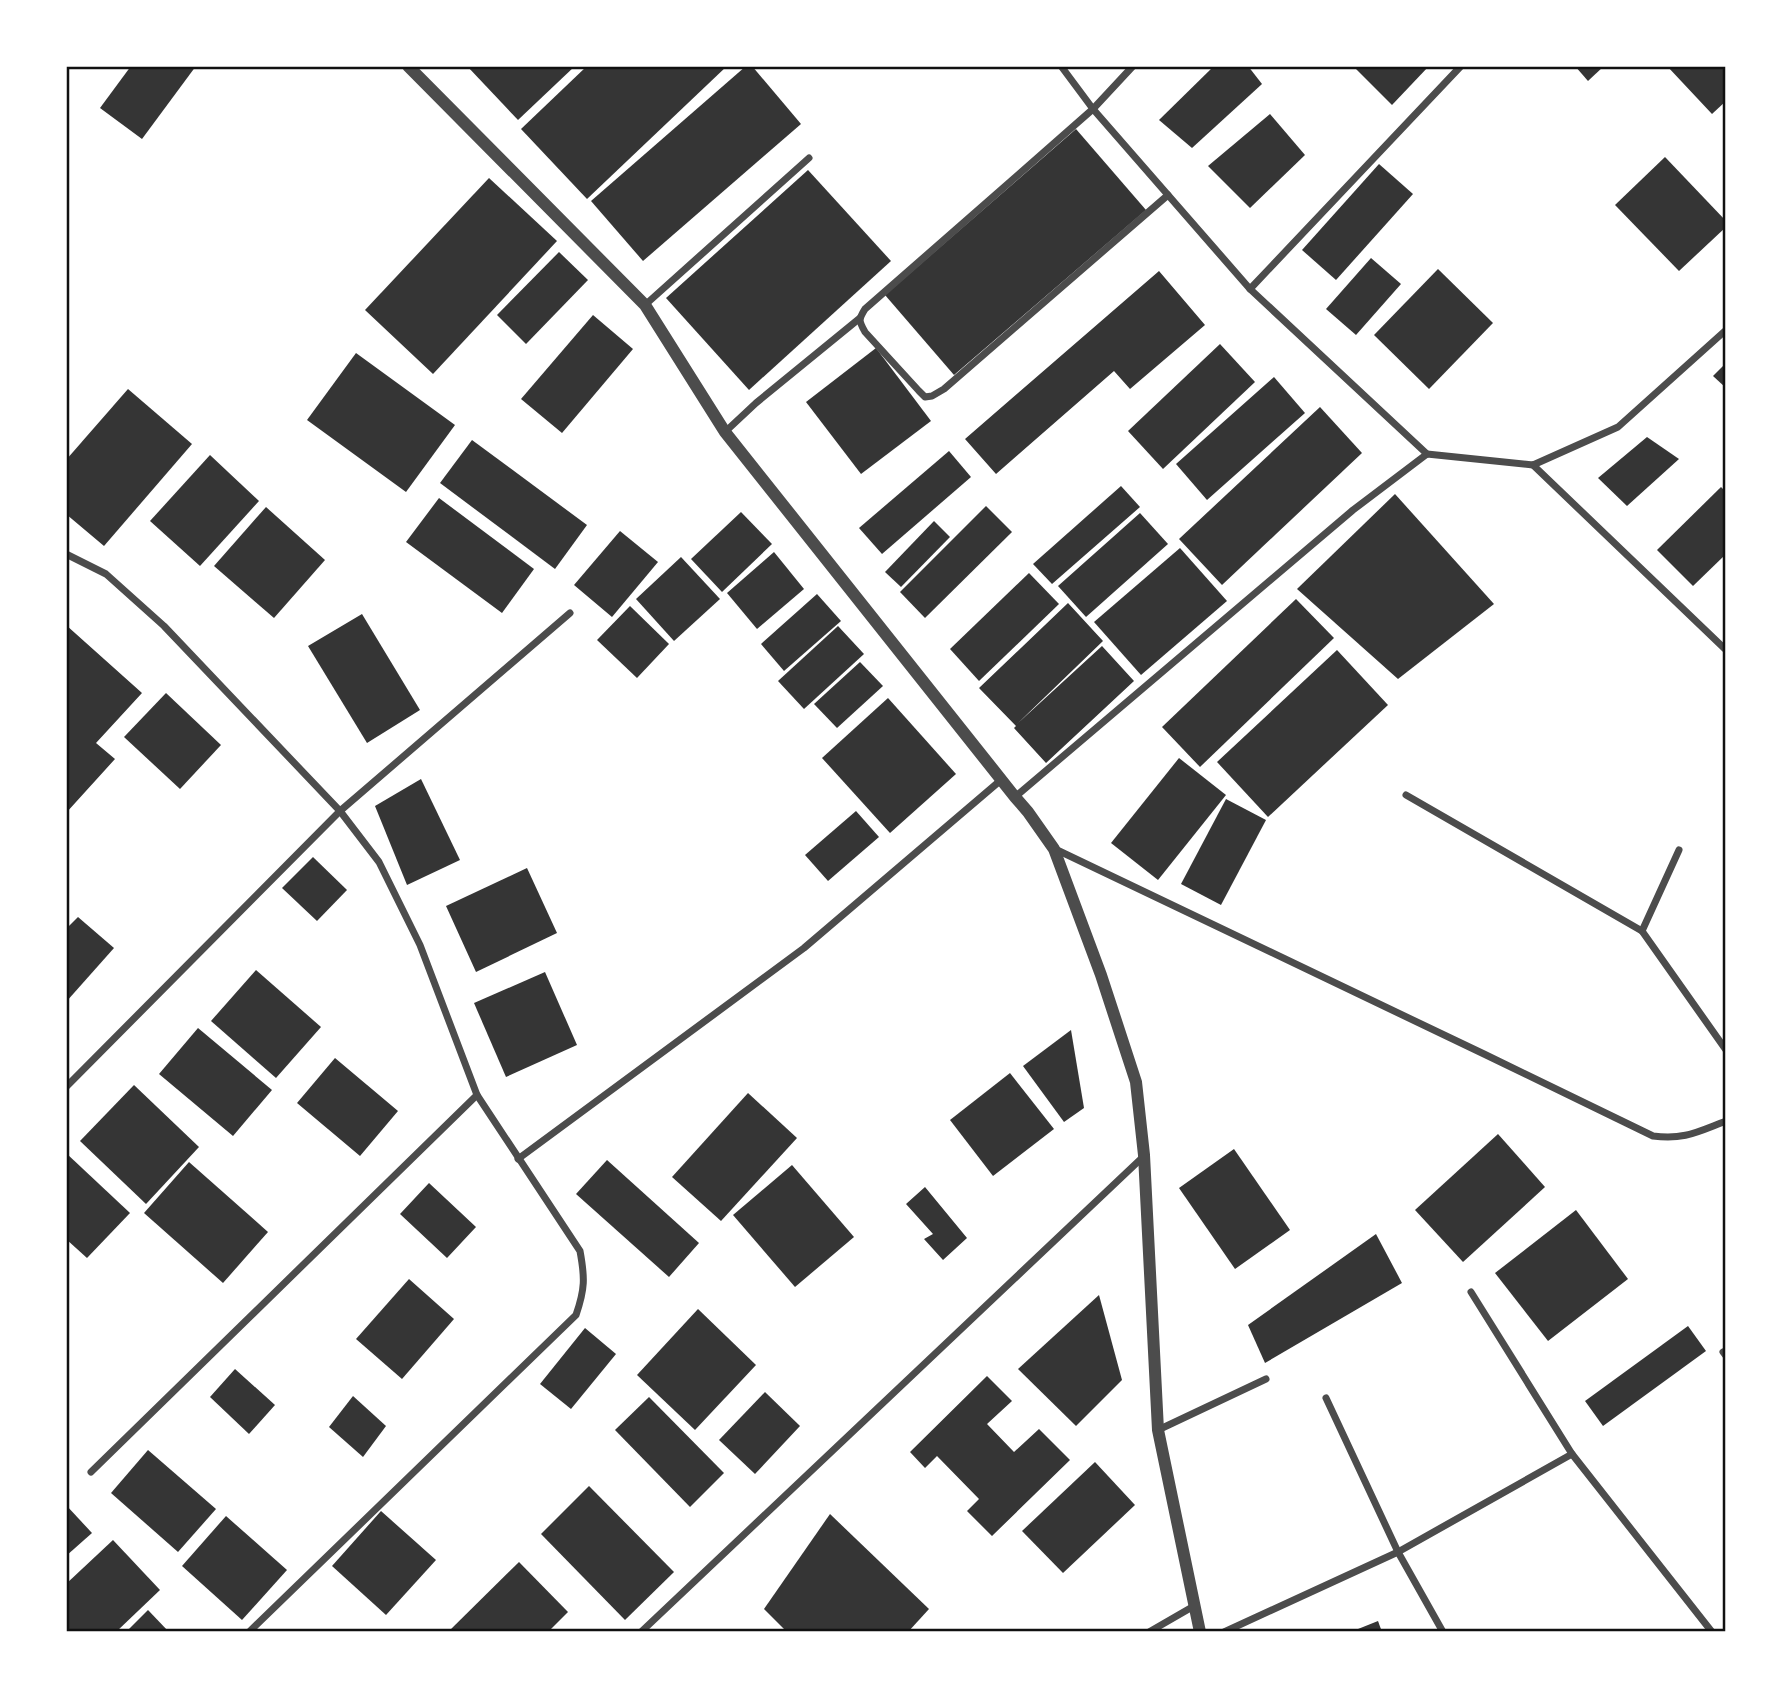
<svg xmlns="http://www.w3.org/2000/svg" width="1792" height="1698" viewBox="0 0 1792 1698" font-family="'Roboto Condensed',sans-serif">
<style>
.building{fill:#353535}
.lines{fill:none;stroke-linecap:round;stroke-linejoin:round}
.minor{stroke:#4c4c4c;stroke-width:7}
.tertiary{stroke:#4c4c4c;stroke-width:12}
.neatline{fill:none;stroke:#111;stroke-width:2.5}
</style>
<rect width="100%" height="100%" fill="#fff"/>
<g class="building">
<path d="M131 66H196L142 139 100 108Z"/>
<path d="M467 66H575L518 120Z"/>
<path d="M587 66H727L587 199 521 129Z"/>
<path d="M746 66H752L801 124 643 261 591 201Z"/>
<path d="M1214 66H1248L1262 84 1192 148 1159 120Z"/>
<path d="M1353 66H1429L1392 105Z"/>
<path d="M1575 66H1604L1588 81Z"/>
<path d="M1667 66H1726V101L1712 114Z"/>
<path d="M1270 114 1305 155 1250 208 1208 166Z"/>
<path d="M1076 129 1146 210 954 375 885 295Z"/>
<path d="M1665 157 1726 221V227L1679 271 1615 205Z"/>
<path d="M1379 164 1413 194 1336 280 1302 250Z"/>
<path d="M808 170 891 261 749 390 666 298Z"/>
<path d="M489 178 557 241 433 374 365 310Z"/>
<path d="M559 252 588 280 526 344 497 315Z"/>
<path d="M1371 258 1401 284 1356 335 1326 309Z"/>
<path d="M1438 269 1493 323 1429 389 1374 335Z"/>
<path d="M1159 271 1205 325 1130 389 1114 371 996 474 965 439Z"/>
<path d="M593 315 633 349 562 433 521 399Z"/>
<path d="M1220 344 1255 382 1163 469 1128 431Z"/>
<path d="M876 348 931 421 861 474 806 402Z"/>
<path d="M356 353 455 425 406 492 307 420Z"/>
<path d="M1726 363V388L1713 376Z"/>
<path d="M1274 377 1305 413 1207 500 1176 464Z"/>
<path d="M128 389 192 444 104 546 66 514V460Z"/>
<path d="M1320 407 1362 453 1222 585 1179 539Z"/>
<path d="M1647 437 1679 459 1627 506 1598 478Z"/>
<path d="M472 440 587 525 555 569 440 483Z"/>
<path d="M949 451 971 477 882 554 859 528Z"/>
<path d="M210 455 259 501 200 566 150 521Z"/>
<path d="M1121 486 1140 507 1052 584 1033 564Z"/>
<path d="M1721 487 1726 492V554L1693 586 1657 550Z"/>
<path d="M1395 494 1494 604 1398 679 1297 589Z"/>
<path d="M439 498 534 569 502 613 406 542Z"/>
<path d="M986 506 1012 532 925 618 900 592Z"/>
<path d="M266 507 325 560 274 618 214 566Z"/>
<path d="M741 512 772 544 722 592 691 559Z"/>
<path d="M1140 513 1168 544 1086 617 1058 586Z"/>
<path d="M934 521 950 537 901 587 885 572Z"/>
<path d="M620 531 658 562 612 617 574 585Z"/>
<path d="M1180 548 1227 601 1141 675 1094 622Z"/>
<path d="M774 552 804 589 757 629 727 593Z"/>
<path d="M681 557 720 599 674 641 636 599Z"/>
<path d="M1029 573 1059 604 979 681 950 649Z"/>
<path d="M817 594 841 621 784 671 761 644Z"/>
<path d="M1296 599 1334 638 1200 767 1162 727Z"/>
<path d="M1068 603 1103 641 1017 724 1102 646 1134 681 1046 763 1014 728 1016 726 979 688Z"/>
<path d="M630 606 669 644 637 678 597 640Z"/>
<path d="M362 614 420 710 367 743 308 646Z"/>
<path d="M66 625 142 693 96 743 115 759 66 813Z"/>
<path d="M838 626 864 654 804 709 778 681Z"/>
<path d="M1337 650 1388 705 1268 817 1217 762Z"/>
<path d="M860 662 883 686 837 728 814 704Z"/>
<path d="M166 693 221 745 180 789 124 737Z"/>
<path d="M888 698 956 774 890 833 822 758Z"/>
<path d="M1179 758 1226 795 1158 880 1111 843Z"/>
<path d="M421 779 460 860 407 885 375 806Z"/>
<path d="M1226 799 1266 820 1221 905 1181 884Z"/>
<path d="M856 811 879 837 828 881 805 855Z"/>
<path d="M313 857 347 890 317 921 282 888Z"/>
<path d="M527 868 557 933 476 972 446 906Z"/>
<path d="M78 917 114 948 66 1002V929Z"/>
<path d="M256 970 321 1027 276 1078 211 1021Z"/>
<path d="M545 972 577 1045 506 1077 474 1003Z"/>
<path d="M198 1028 272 1090 233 1136 159 1074Z"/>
<path d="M1071 1030 1084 1108 1064 1122 1023 1066Z"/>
<path d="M335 1058 398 1111 360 1156 297 1103Z"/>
<path d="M1010 1073 1054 1129 993 1176 950 1120Z"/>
<path d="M134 1085 199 1147 146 1204 80 1141Z"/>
<path d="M748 1093 797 1138 721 1221 672 1177Z"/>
<path d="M1498 1134 1545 1187 1463 1262 1415 1210Z"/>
<path d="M1234 1149 1290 1230 1235 1269 1179 1188Z"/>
<path d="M66 1153 130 1213 87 1258 66 1239Z"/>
<path d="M607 1160 699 1243 669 1277 576 1194Z"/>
<path d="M189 1162 268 1232 223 1283 144 1213Z"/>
<path d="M792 1165 854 1237 795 1287 733 1215Z"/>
<path d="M429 1183 476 1227 447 1258 400 1214Z"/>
<path d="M925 1187 967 1238 943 1260 924 1239 933 1234 906 1204Z"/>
<path d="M1576 1210 1628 1279 1548 1341 1495 1273Z"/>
<path d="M1376 1234 1402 1283 1265 1363 1248 1325Z"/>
<path d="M409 1279 454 1319 402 1379 356 1339Z"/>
<path d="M1099 1295 1122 1380 1076 1426 1018 1369Z"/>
<path d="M698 1309 756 1365 695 1430 637 1375Z"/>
<path d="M1688 1326 1706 1351 1603 1426 1585 1401Z"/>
<path d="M585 1328 616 1354 571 1409 540 1384Z"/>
<path d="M235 1369 275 1405 249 1434 210 1397Z"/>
<path d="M987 1376 1012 1401 987 1424 1014 1452 1039 1429 1070 1460 992 1536 967 1511 979 1499 937 1456 925 1468 910 1452Z"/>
<path d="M765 1392 800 1426 755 1474 719 1440Z"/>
<path d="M353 1396 386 1426 363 1457 329 1427Z"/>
<path d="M649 1397 724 1473 690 1507 615 1430Z"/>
<path d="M148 1450 216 1509 178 1552 111 1493Z"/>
<path d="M1095 1462 1135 1505 1063 1573 1022 1531Z"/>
<path d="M589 1486 674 1572 625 1620 541 1534Z"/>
<path d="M66 1505 92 1533 66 1556Z"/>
<path d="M381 1511 436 1560 386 1615 332 1566Z"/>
<path d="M830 1514 929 1609 908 1632H787L764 1609Z"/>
<path d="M226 1516 287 1570 242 1620 182 1566Z"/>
<path d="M113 1540 160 1590 116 1632H66V1584Z"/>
<path d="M519 1562 568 1612 548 1632H448Z"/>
<path d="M148 1610 169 1632H126Z"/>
<path d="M1378 1621 1382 1632H1353V1631Z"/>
</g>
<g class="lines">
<g class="minor">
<path d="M1061 66 1093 109 1250 289 1427 454"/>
<path d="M1133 66 1093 109 865 309C858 320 859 321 865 332L919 391 925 397 932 396 944 389 1168 195"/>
<path d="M1250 289 1461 66"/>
<path d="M645 305 809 158"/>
<path d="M725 432 756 403 860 318"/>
<path d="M1533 465 1726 650"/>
<path d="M66 554 106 574 164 626 340 811 379 862 420 945 477 1095 580 1251C585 1278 585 1289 576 1315L249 1632"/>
<path d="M1406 795 1642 931 1726 1050"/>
<path d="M1015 797 1353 510 1427 454 1533 465 1618 427 1726 330"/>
<path d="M1055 849 1484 1054 1653 1136C1684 1140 1697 1132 1726 1121"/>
<path d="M1642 931 1679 850"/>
<path d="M66 1087 340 811 570 613"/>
<path d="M518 1159 804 948 1001 780"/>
<path d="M1471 1292 1572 1454 1712 1632"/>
<path d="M1723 1352 1726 1356"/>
<path d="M1326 1398 1398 1552 1443 1632"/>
<path d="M1158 1430 1266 1379"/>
<path d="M91 1472 477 1095"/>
<path d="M641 1632 1144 1156"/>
<path d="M1149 1632 1194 1606"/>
<path d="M1224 1632 1398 1552 1572 1454"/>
</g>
<path class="tertiary" d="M408 66 645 305 725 432 1015 797 1028 812 1054 849 1101 975 1136 1082 1144 1155 1158 1430 1200 1632"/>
</g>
<rect width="1792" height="1698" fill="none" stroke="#ffffff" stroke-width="136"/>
<rect x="68" y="68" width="1656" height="1562" class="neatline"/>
</svg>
